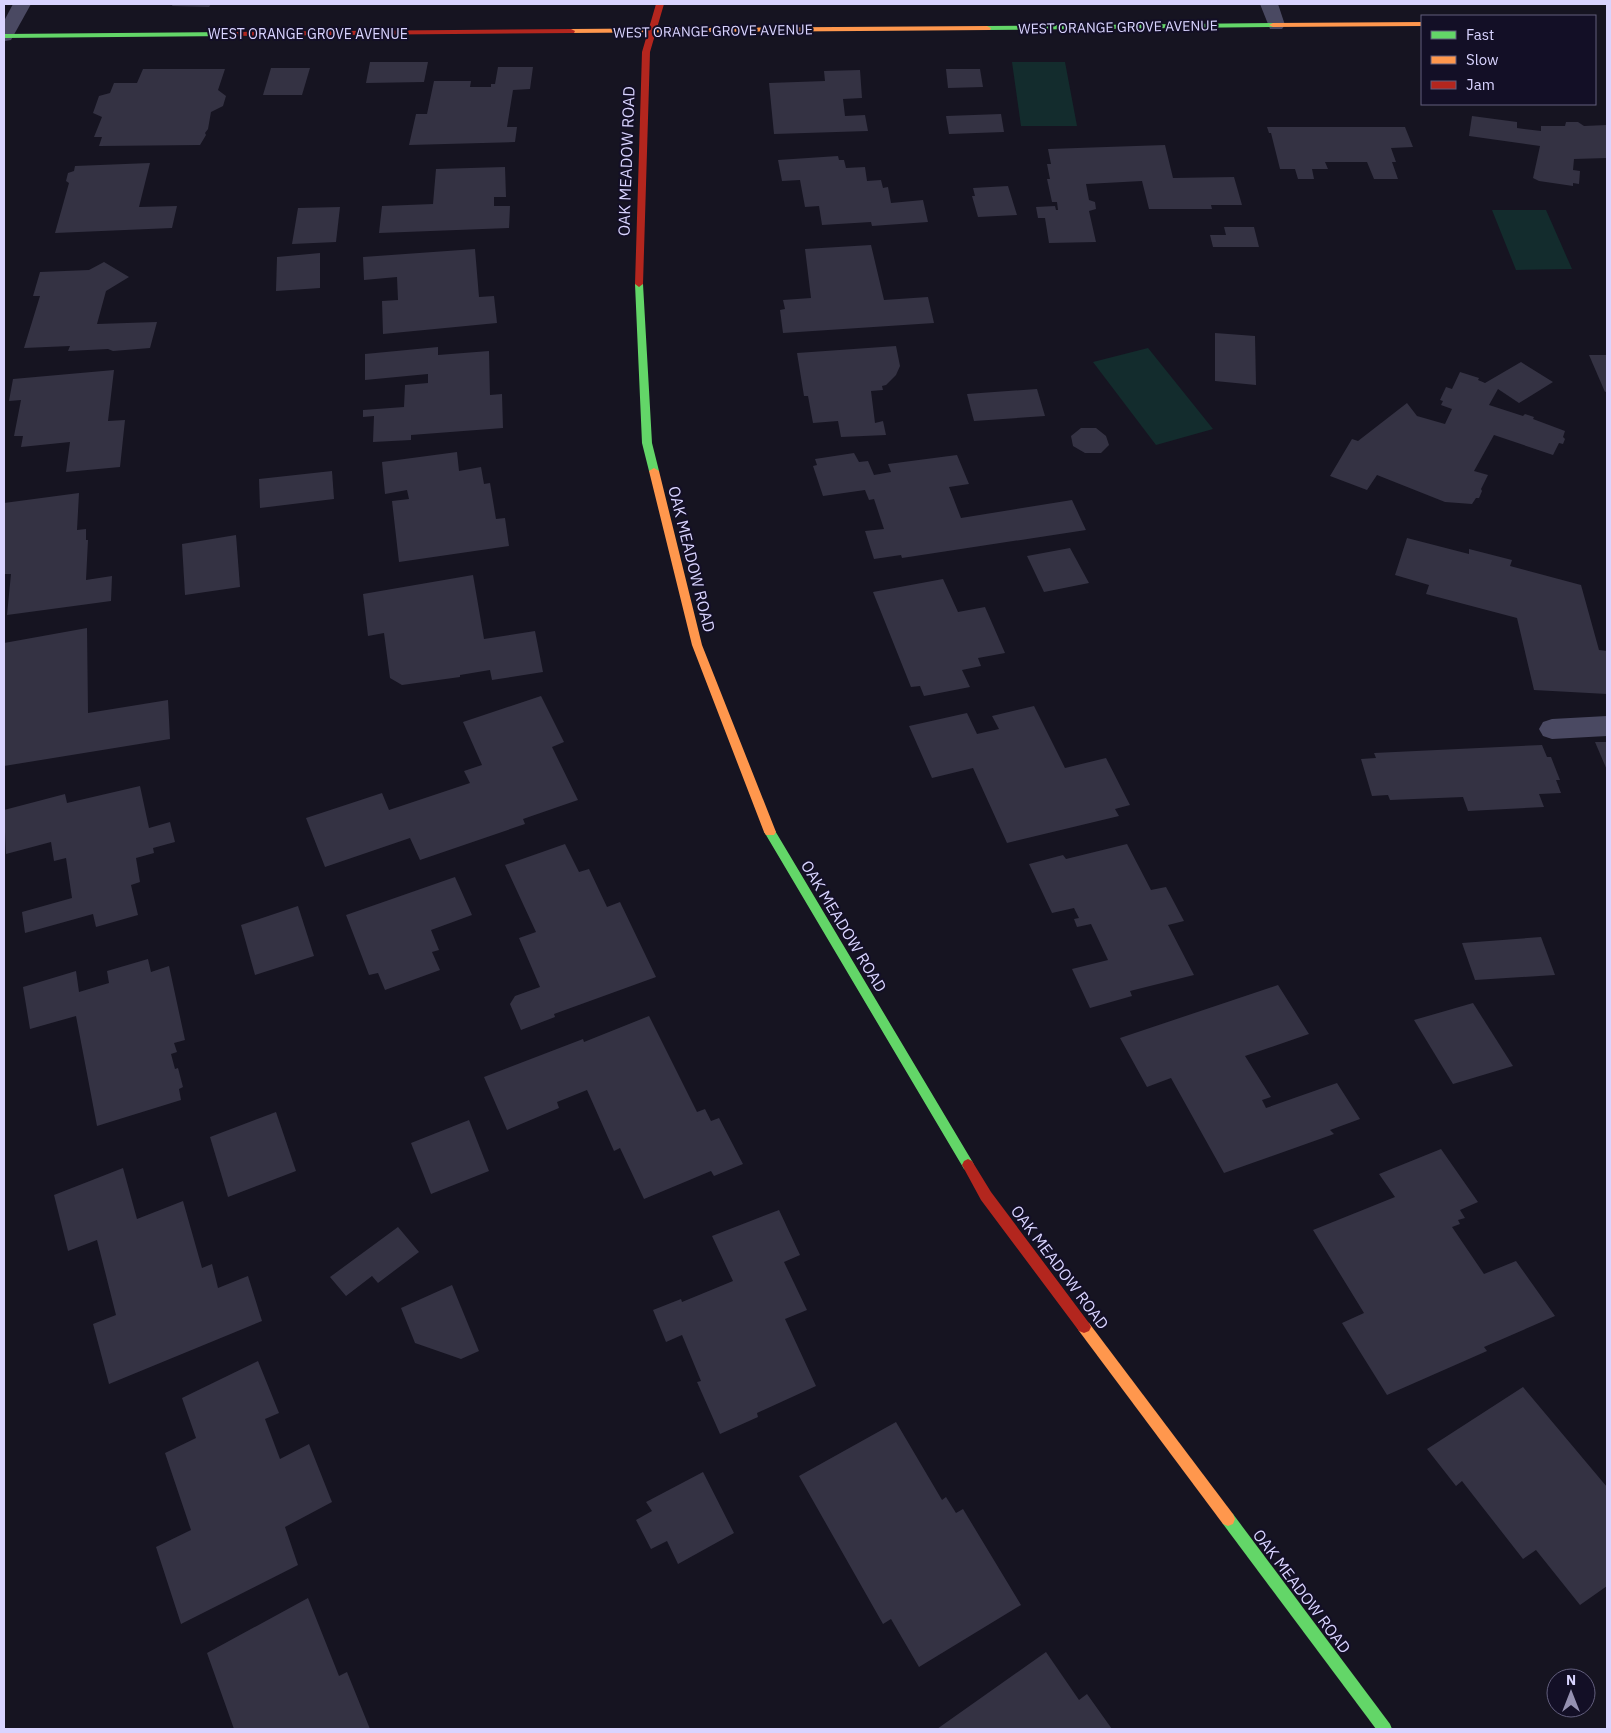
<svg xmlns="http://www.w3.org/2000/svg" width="1611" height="1733" viewBox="0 0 1611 1733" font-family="'IBM Plex Sans',sans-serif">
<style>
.green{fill:#132c2d}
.building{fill:#343243}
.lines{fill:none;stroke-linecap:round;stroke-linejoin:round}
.lane{fill:#4a4962;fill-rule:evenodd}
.street{fill:#4a4962;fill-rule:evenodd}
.fast{fill:#63d668;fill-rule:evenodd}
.slow{fill:#ff974d;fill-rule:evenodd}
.jam{fill:#b3261e;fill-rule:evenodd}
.labels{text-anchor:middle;stroke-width:4;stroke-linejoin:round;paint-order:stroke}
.far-street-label{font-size:14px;fill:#d9d4ff;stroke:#130f26}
.street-label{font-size:16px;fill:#d9d4ff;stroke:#130f26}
</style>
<rect width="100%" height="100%" fill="#161421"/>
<g class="green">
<path d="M1012 62H1065L1077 126H1021Z"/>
<path d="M1492 210H1546L1572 269 1516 270Z"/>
<path d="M1148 348 1213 429 1156 445 1093 362Z"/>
</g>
<g class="building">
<path d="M173 4H211L209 7 172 6Z"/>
<path d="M370 62H428L424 82 366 83Z"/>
<path d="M498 67H533L530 89 513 90 507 127H517L515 142 409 145 416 114H427L434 81H471L470 87H491V84H495Z"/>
<path d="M271 68H310L302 95H263Z"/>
<path d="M143 69H225L218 90 226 96 223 106 211 112 208 129 205 133 206 135 200 145 99 146 102 137H94L102 117 93 113 99 96 110 93 114 83H137Z"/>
<path d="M946 69H980L983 87 948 88Z"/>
<path d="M860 70 862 98 843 99 845 116 865 115 868 131 774 134 769 83 825 81 824 71Z"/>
<path d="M1001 114 1004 132 949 134 946 116Z"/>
<path d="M1472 116 1517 122V128L1541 131V126H1565L1566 122H1578L1584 126 1607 125V158L1574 159 1573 170 1580 171 1579 184 1573 183V186L1539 181 1533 178 1540 146 1469 136Z"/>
<path d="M1267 127H1405L1413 147 1391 148 1396 162H1392L1398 179H1374L1367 162H1325L1328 169H1312L1314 179H1298L1295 169H1280L1271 133H1269Z"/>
<path d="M1165 145 1173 178 1234 177 1242 205H1211L1212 209H1149L1142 181 1086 184 1089 200 1095 202 1096 209 1089 211 1096 242 1049 243 1045 218H1038L1036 207 1055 206 1056 210H1058L1057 202H1052L1047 179H1050L1047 164H1051L1048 149Z"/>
<path d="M838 156 839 160H844L846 168 865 167 867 181 881 180 883 188 888 187 891 203 923 200 928 222 872 226 871 222 822 225 819 206 805 207 800 180 782 181 778 160Z"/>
<path d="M150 163 139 207 177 206 172 228 55 233 69 183 66 181 68 173 74 171 75 166Z"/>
<path d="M505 167 506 197H494V206H510L509 228 379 233 382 206 433 204 436 169Z"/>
<path d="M1008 186 1017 215 978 217 972 196H975L973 188Z"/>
<path d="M340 207 336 242 292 244 298 208Z"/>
<path d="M1224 227H1254L1259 247H1213L1210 235H1226Z"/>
<path d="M871 245 884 300 928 297 934 323 783 333 780 310 785 309 783 300 811 298 805 249Z"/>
<path d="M475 249 479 297 494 296 497 323 383 334 382 301 398 300 397 277 364 280 363 257Z"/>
<path d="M320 253V288L276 291 277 257Z"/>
<path d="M104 262 129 277 106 291 97 324 157 322 150 348 113 351 108 349 68 351 70 346 24 348 40 296H33L40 272 89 270Z"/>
<path d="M1215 333 1255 336 1256 385 1215 381Z"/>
<path d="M896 346 900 366 896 375 886 385 882 386 883 390 871 391 875 423 883 421 886 435 841 437 838 421 813 423 808 396H804L797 353Z"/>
<path d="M438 347V355L489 351 490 395 502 394 503 428 411 435V440L373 442 374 416 363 417V410L404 407 405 385 428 383V374L365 380V354Z"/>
<path d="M1589 355H1607V391L1605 392Z"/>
<path d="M1521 362 1553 382 1519 403 1498 389 1489 405 1523 416 1525 414 1534 417 1533 419 1565 431 1563 437 1565 439 1563 444 1559 443 1553 455 1494 435 1474 471 1488 475 1481 489 1482 491 1479 498H1476L1472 504 1445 502 1377 475 1367 490 1330 476 1352 439 1358 441 1407 403 1417 416 1445 424 1452 409 1441 405 1443 401 1440 400 1446 387 1452 389 1460 372 1479 378 1478 380 1485 383Z"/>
<path d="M114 370 108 421 125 420 120 467 66 472 70 442 21 447 23 436H14L21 400 9 401 13 379Z"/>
<path d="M1037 389 1045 416 974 421 967 394Z"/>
<path d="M1081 428H1096L1106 436 1109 445 1101 453H1085L1073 446 1071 436Z"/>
<path d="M457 452 459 471 481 467 484 484 490 483 496 519 505 518 509 546 399 562 392 501 409 499 407 490 385 494 382 462Z"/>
<path d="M854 453 859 462 868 461 874 475 891 472 888 464 957 455 969 484 949 487 961 518 1072 500 1086 530 902 558 901 555 874 559 865 531 884 529 874 499 869 500 865 490 823 496 813 466 817 465 815 459Z"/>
<path d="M332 471 334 499 260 508 259 479Z"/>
<path d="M79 493 77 530 86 529V540H88L86 580 112 576 111 601 7 615 11 574H4V503Z"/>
<path d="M236 535 240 587 185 595 182 544Z"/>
<path d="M1407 538 1469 554V549L1512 560 1510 566 1581 585 1599 650 1607 651V694L1534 690 1517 618 1426 594 1429 585 1395 575Z"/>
<path d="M1070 548 1089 583 1044 592 1027 556Z"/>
<path d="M473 575 484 639 535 631 543 672 492 680 490 670 460 675V677L402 685 390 678 384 633 368 636 363 594Z"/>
<path d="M943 579 958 612 985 607 1005 653 978 658 981 666 962 670 970 687 924 696 920 686 911 687 873 592Z"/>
<path d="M87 628 88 713 168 700 170 739 4 766V643Z"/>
<path d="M541 696 564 742 552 747 578 800 523 819 525 824 420 860 410 838 325 867 306 818 382 793 389 810 470 783 464 771 482 765 463 722Z"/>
<path d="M1034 706 1065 768 1106 758 1130 805 1115 809 1119 816 1007 843 973 768 932 778 909 726 967 713 977 734 999 729 992 716Z"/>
<path d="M1595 742H1607V770Z"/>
<path d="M1542 745 1547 757H1551L1560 780H1556L1561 793 1539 794 1544 807 1468 811 1463 797 1390 800 1388 795 1372 796 1361 759 1376 758 1374 753Z"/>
<path d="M140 786 149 828 170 822 175 842 153 848 154 853 136 858 140 882 131 885 138 915 96 927 93 914 25 933 22 912 72 898 66 858 54 861 51 842 6 854 4 810 65 794 67 803Z"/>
<path d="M565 844 579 872 589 869 607 907 620 902 656 977 554 1014 555 1017 521 1030 510 1004 515 996 540 987 519 938 536 932 505 865Z"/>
<path d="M1127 844 1151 890 1166 887 1184 921 1168 925 1194 975 1130 991 1132 996 1090 1008 1072 969 1108 960 1091 924 1077 927 1074 919 1079 918 1074 908 1052 913 1029 864 1063 855 1066 859Z"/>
<path d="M455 877 472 915 431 930 439 950 432 952 440 970 385 990 378 973 369 975 346 915Z"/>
<path d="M298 906 314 956 255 975 241 925Z"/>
<path d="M1541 937 1555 975 1475 980 1462 943Z"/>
<path d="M148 959 151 972 169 966 185 1040 174 1043 177 1052 171 1054 175 1069 178 1068 183 1087 179 1089 181 1100 97 1126 76 1016 30 1029 23 987 76 971 79 992 109 983 107 971Z"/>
<path d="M1278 985 1309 1034 1245 1056 1271 1097 1262 1100 1266 1108 1337 1083 1360 1119 1330 1130 1334 1134 1224 1173 1171 1078 1147 1087 1120 1038Z"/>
<path d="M1473 1003 1513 1066 1453 1084 1414 1020Z"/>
<path d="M649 1016 697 1112 705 1109 711 1121 719 1118 743 1164 714 1176 711 1171 644 1199 620 1148 614 1151 587 1090 557 1102 559 1108 507 1130 484 1077 583 1039 584 1042Z"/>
<path d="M276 1112 296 1171 228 1197 210 1137Z"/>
<path d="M469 1120 489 1171 431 1194 411 1143Z"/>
<path d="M1441 1149 1478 1202 1460 1210 1465 1218 1458 1220 1460 1224 1452 1227 1484 1274 1516 1261 1555 1316 1484 1347 1487 1351 1387 1395 1342 1323 1364 1313 1313 1230 1395 1197 1379 1174Z"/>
<path d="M123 1168 137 1219 183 1201 202 1268 212 1264 218 1288 248 1276 262 1321 109 1384 93 1324 116 1315 97 1240 68 1251 54 1195Z"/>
<path d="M779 1210 800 1255 784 1262 807 1310 785 1319 816 1386 757 1413 758 1417 720 1434 697 1382 701 1381 682 1335 666 1342 653 1310 681 1299 682 1302 733 1281 712 1236Z"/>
<path d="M398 1227 419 1252 378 1283 372 1276 346 1296 330 1277Z"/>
<path d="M452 1285 479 1351 461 1359 415 1343 401 1308Z"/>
<path d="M258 1361 279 1413 265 1419 280 1459 309 1444 332 1502 285 1527 298 1565 181 1624 156 1547 191 1530 165 1453 196 1438 182 1398Z"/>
<path d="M1523 1387 1607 1487V1586L1580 1605 1536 1550 1523 1559 1462 1481 1456 1486 1427 1449Z"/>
<path d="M896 1422 942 1500 946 1497 956 1513 963 1509 1021 1605 919 1667 891 1619 883 1624 799 1476Z"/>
<path d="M703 1472 734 1533 678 1564 667 1541 651 1549 636 1520 652 1511 646 1502Z"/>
<path d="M308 1598 339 1676 347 1672 370 1729H234L207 1653Z"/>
<path d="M1046 1652 1079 1700 1087 1694 1112 1729H937Z"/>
</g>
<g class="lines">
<path class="lane" d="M1607 716V736L1552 739 1543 736 1539 729 1543 722 1552 719Z"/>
<g class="street">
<path d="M13 4H31L11 40 5 41 4 21Z"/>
<path d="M1260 4H1278L1285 25 1282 29H1270Z"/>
</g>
<g class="fast">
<path d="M1273 23 1277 25 1276 27 987 30 983 28 987 26Z"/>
<path d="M229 32 233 34 232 36 4 38V34Z"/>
<path d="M639 281 643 284 652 443 659 471 654 474 649 471 642 443 635 284Z"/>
<path d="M770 828 774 829 972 1161 974 1165 972 1169 968 1171 964 1169 766 835 764 832 766 829Z"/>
<path d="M1228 1512 1233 1514 1390 1724 1392 1729H1376L1223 1524 1221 1519 1223 1514Z"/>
</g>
<g class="slow">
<path d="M1422 22V26L1273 27 1269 25 1273 23Z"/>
<path d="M987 26 991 28 990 30 571 33 567 31 571 29Z"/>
<path d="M654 468 659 471 702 645 776 832 774 835H766L764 832 692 645 649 471Z"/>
<path d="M1084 1321 1089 1323 1233 1514 1235 1519 1233 1524 1228 1526 1223 1524 1079 1331 1077 1327 1079 1323Z"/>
</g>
<g class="jam">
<path d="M656 4H664L650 52 643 284 639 287 635 284 642 52Z"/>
<path d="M571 29 575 31 574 33 229 36 225 34 229 32Z"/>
<path d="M968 1159 972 1161 991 1192 1089 1323 1091 1327 1089 1331 1084 1333 1079 1331 981 1200 962 1165 964 1161Z"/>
</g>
</g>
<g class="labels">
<g class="far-street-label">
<text transform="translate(1118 27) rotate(-1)" y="5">WEST ORANGE GROVE AVENUE</text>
<text transform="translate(713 31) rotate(-1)" y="5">WEST ORANGE GROVE AVENUE</text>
<text x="308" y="39">WEST ORANGE GROVE AVENUE</text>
</g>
<g class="street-label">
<text transform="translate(626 161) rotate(-88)" y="6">OAK MEADOW ROAD</text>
<text transform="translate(692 559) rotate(76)" y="6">OAK MEADOW ROAD</text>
<text transform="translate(844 926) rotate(59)" y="6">OAK MEADOW ROAD</text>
<text transform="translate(1060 1267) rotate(53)" y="6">OAK MEADOW ROAD</text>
<text transform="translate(1302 1591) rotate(53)" y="6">OAK MEADOW ROAD</text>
</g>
</g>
<rect width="1611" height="1733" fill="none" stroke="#d9d4ff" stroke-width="10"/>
<rect x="1421" y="15" width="175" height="90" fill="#130f26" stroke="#625e7d"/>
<rect x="1431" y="31" width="25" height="8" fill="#63d668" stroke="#625e7d"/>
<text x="1466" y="40" font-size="15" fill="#d9d4ff">Fast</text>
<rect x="1431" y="56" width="25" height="8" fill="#ff974d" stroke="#625e7d"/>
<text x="1466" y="65" font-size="15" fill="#d9d4ff">Slow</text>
<rect x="1431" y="81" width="25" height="8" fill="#b3261e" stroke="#625e7d"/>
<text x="1466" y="90" font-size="15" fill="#d9d4ff">Jam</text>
<g transform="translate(1571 1693)"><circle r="24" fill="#130f26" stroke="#625e7d"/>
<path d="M0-4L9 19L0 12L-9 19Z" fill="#9591b1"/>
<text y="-8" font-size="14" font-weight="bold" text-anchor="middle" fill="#d9d4ff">N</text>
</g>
</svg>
